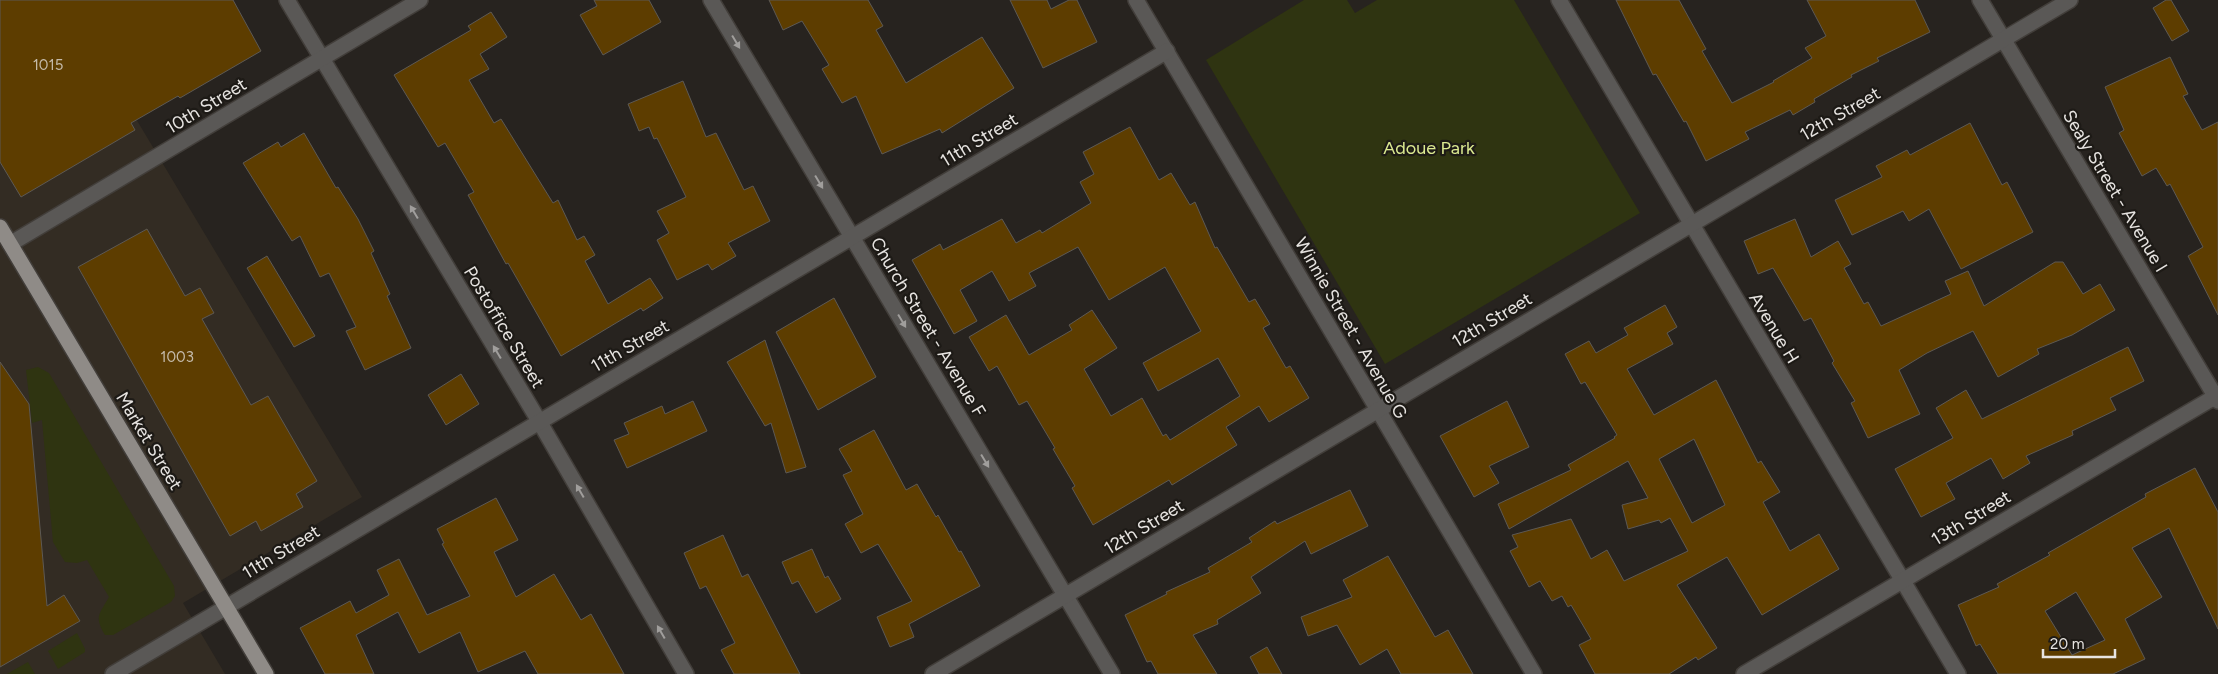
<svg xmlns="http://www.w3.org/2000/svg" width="2218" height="674" viewBox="0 0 2218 674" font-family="Figtree,sans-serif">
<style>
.built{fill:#332c23}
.green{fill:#2f3411}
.building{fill:#5d3d00;stroke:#5d5954;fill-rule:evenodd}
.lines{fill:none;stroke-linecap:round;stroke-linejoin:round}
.minor-casing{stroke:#423e3a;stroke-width:18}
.major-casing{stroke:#423e3a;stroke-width:18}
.minor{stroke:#5a5856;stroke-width:15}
.major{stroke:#8f8b87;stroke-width:15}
.oneway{fill:#a09e9c}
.labels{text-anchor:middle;stroke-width:4.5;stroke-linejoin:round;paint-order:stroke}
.number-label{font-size:15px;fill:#c4baa9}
.street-label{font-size:18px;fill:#e7e4e1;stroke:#1d1a16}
.park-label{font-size:18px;fill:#dbe990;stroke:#1d1a16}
</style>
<rect width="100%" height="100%" fill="#27231f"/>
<path class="built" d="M0 0H65L362 497 183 603 225 674H0Z"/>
<g class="green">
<path d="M1304 0H1347L1355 13 1377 0H1514L1640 213 1385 364 1206 60Z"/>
<path d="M38 367 49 373 174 586 175 596 171 602 113 635H105C94 616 99 615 109 597L87 560 77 563 65 562 53 542 42 420 32 423 26 370Z"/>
<path d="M77 633 85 649V652L58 669 48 651Z"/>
<path d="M28 662 35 674H7Z"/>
</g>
<g class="building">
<path d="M0 0H233L261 51 180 98 178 96 131 123 135 130 21 197 0 162Z"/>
<path d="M594 0H649L661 22 603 55 580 15 597 6Z"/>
<path d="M769 0H868L883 26 876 30 906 83 982 37 1014 88 942 133 940 129 882 154 856 96 842 103 822 69 829 65 802 21 783 30Z"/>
<path d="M1010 0H1047L1051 9 1069 0H1077L1097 42 1043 68Z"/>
<path d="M1616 0H1679L1706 49 1702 51 1732 103 1774 82 1773 81 1812 58 1805 48 1826 36 1807 0H1915L1930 32 1877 58 1879 61 1851 75 1852 77 1814 99 1815 102 1793 115 1790 110 1745 132 1749 139 1706 161 1686 121 1684 122 1656 74 1653 75Z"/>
<path d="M2166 0H2171L2189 31 2172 41 2153 8Z"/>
<path d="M491 12 507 37 480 54 489 69 469 80 494 123 501 119 553 203 558 200 577 240 584 236 595 255 585 261 608 304 650 278 663 298 643 311 641 308 561 356 508 263 506 264 468 195 474 192 445 143 438 147 394 75 471 30 468 26Z"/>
<path d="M2170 57 2188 94 2183 96 2202 130 2218 122V315L2188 256 2203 247 2170 184 2167 186 2156 168 2142 176 2119 133 2124 130 2105 87Z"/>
<path d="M683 81 706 137 716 133 744 190 753 186 770 221 728 243 736 256 712 270 708 264 677 280 657 240 669 233 657 211 686 197 657 138 654 139 649 127 639 131 628 104Z"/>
<path d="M1970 123 2002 185 2007 182 2033 232 1961 269 1929 209 1909 221 1903 211 1852 235 1835 200 1882 177 1876 166 1907 150 1910 155Z"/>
<path d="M1130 127 1159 180 1171 173 1190 205 1195 202 1215 248 1217 247 1249 302 1255 299 1270 324 1263 328 1286 368 1290 366 1309 398 1269 422 1259 406 1226 427 1237 445 1172 485 1169 480 1093 525 1072 488 1075 486 1053 449 1055 448 1027 401 1019 405 997 366 989 371 969 337 1006 315 1029 355 1072 330 1069 325 1092 310 1117 348 1084 369 1111 416 1142 398 1163 436 1166 434 1170 440 1240 396 1218 358 1158 391 1143 363 1201 331 1165 267 1109 300 1078 247 1029 273 1036 286 1009 301 992 271 960 290 977 321 954 334 912 260 940 244 943 250 1002 219 1016 243 1040 230 1042 233 1091 203 1080 182 1094 174 1083 152Z"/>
<path d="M304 133 336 188 338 187 358 219 374 251 371 253 390 294 387 296 411 348 365 370 346 331 356 327 329 273 320 277 300 236 292 241 243 163 278 142 281 147Z"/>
<path d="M1795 219 1811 257 1838 241 1851 264 1844 268 1864 304 1868 302 1881 326 1951 294 1945 281 1968 271 1984 306 2055 262H2063L2083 294 2100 284 2115 310 2072 335 2037 349 2039 354 1998 377 1973 331 1927 353 1899 370 1920 414 1868 438 1851 403 1855 401 1832 363 1834 361 1811 318 1804 321 1773 268 1758 274 1744 241Z"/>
<path d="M147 229 185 296 200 288 214 313 202 319 251 405 268 396 317 481 296 494 303 507 261 531 256 521 230 536 78 267Z"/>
<path d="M267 256 315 336 294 347 247 268Z"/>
<path d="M834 298 876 377 818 410 776 332Z"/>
<path d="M1665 305 1677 327 1667 333 1673 344 1627 369 1654 415 1716 380 1758 463 1761 461 1780 492 1763 502 1790 551 1819 534 1839 569 1762 615 1727 557 1677 585 1717 648 1698 660 1696 657 1669 674H1595L1579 645 1591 639 1571 605 1568 607 1562 596 1552 601 1540 581 1529 587 1510 551 1518 547 1512 535 1571 519 1591 559 1607 550 1624 581 1688 551 1670 518 1661 523 1659 520 1628 529 1622 505 1648 498 1628 461 1509 529 1498 504 1571 470 1568 465 1615 438 1614 437 1617 435 1585 382 1581 384 1565 354 1589 341 1596 353 1628 335 1624 328ZM1694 439 1725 505 1692 523 1659 459Z"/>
<path d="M765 340 806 467 786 473 771 423 765 426 727 362Z"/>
<path d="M2128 347 2144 381 2110 398 2116 410 2072 431 2073 435 2026 456 2030 463 2003 479 1991 458 1946 483 1955 499 1921 517 1895 469 1953 438 1936 408 1966 390 1982 419Z"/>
<path d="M0 362 29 404 47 606 64 595 80 621 0 667Z"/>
<path d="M461 374 479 404 446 425 428 395Z"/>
<path d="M693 401 707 431 627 468 614 440 629 434 624 423 662 406 665 414Z"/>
<path d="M1507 401 1529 447 1489 466 1499 483 1474 497 1440 436Z"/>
<path d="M874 430 906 490 917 484 936 517 938 515 959 552 961 551 980 586 909 624 914 637 890 647 877 617 912 601 878 544 861 553 845 524 863 514 843 475 852 471 839 449Z"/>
<path d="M2195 468 2218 512V629L2169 528 2132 548 2162 597 2125 619 2145 659 2113 674H1998L1980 644 1976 646 1958 605 1999 587 1997 584 2050 555 2048 553 2146 497 2145 494ZM2076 592 2105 640 2072 655 2045 611Z"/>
<path d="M1350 490 1368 526 1311 554 1305 541 1251 577 1261 593 1217 620 1218 624 1193 635 1217 674H1158L1151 661 1147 662 1125 615 1167 594 1166 592 1210 572 1208 568 1252 542 1249 538 1275 521 1277 524Z"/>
<path d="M496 498 518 540 494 552 516 597 554 574 581 620 591 614 624 674H538L525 651 478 672 460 632 419 653 398 612 356 635 374 674H325L300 628 350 601 356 613 389 595 377 570 399 559 427 615 470 596 442 544 444 543 437 529Z"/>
<path d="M723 535 742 577 748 574 800 674H734L721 650 735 643 706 586 700 589 684 553Z"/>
<path d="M812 549 825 578 828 576 841 599 816 613 798 581 792 584 782 562Z"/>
<path d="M1388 556 1435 637 1448 630 1473 674H1401L1387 649 1360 665 1337 625 1308 636 1301 617 1352 597 1343 580Z"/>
<path d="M1267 647 1282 674H1259L1250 657Z"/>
</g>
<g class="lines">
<defs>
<g id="minor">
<path d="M287 0 539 421 686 674"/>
<path d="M711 0 1112 674"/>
<path d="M1136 0 1534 674"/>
<path d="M1559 0 1958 674"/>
<path d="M1980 0 2218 401"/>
<path d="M10 244 420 0"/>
<path d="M113 674 1167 51"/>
<path d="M933 674 2070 0"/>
<path d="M1744 674 2218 395"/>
</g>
<path id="major" d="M0 227 266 674"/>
</defs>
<use href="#minor" class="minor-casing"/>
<use href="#major" class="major-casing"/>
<use href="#minor" class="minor"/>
<use href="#major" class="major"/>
</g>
<defs><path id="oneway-solid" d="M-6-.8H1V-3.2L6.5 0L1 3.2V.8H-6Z" transform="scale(1.25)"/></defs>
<g class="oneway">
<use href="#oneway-solid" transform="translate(736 42) rotate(59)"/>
<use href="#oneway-solid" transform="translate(819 182) rotate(59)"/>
<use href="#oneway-solid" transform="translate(414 212) rotate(-121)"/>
<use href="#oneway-solid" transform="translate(902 321) rotate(59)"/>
<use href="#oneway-solid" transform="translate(497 352) rotate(-121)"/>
<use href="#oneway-solid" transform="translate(985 461) rotate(59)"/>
<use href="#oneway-solid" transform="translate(580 491) rotate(-120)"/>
<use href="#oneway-solid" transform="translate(661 632) rotate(-120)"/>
</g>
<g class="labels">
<g class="number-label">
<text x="48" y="70">1015</text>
<text x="177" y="362">1003</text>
</g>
<g class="street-label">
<text transform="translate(206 106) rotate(-31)" y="6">10th Street</text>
<text transform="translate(1840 114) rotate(-30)" y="6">12th Street</text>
<text transform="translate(979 140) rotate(-31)" y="6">11th Street</text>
<text transform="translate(2115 191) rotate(59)" y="6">Sealy Street - Avenue I</text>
<text transform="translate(1492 320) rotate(-31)" y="6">12th Street</text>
<text transform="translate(504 327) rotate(59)" y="6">Postoffice Street</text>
<text transform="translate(928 327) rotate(59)" y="6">Church Street - Avenue F</text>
<text transform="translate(1351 328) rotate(60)" y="6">Winnie Street - Avenue G</text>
<text transform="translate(1774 328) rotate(59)" y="6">Avenue H</text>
<text transform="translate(630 346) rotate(-30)" y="6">11th Street</text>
<text transform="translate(149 441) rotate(59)" y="6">Market Street</text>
<text transform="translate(1971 518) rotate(-31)" y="6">13th Street</text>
<text transform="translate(1144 527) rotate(-31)" y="6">12th Street</text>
<text transform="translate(281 552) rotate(-31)" y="6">11th Street</text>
</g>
<g class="park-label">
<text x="1429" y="154">Adoue Park</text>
</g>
</g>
<path d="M2043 649v8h72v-8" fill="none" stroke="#e7e4e1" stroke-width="2.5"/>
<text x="2050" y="649" font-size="15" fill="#e7e4e1" stroke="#1d1a16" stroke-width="4" paint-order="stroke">20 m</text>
</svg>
